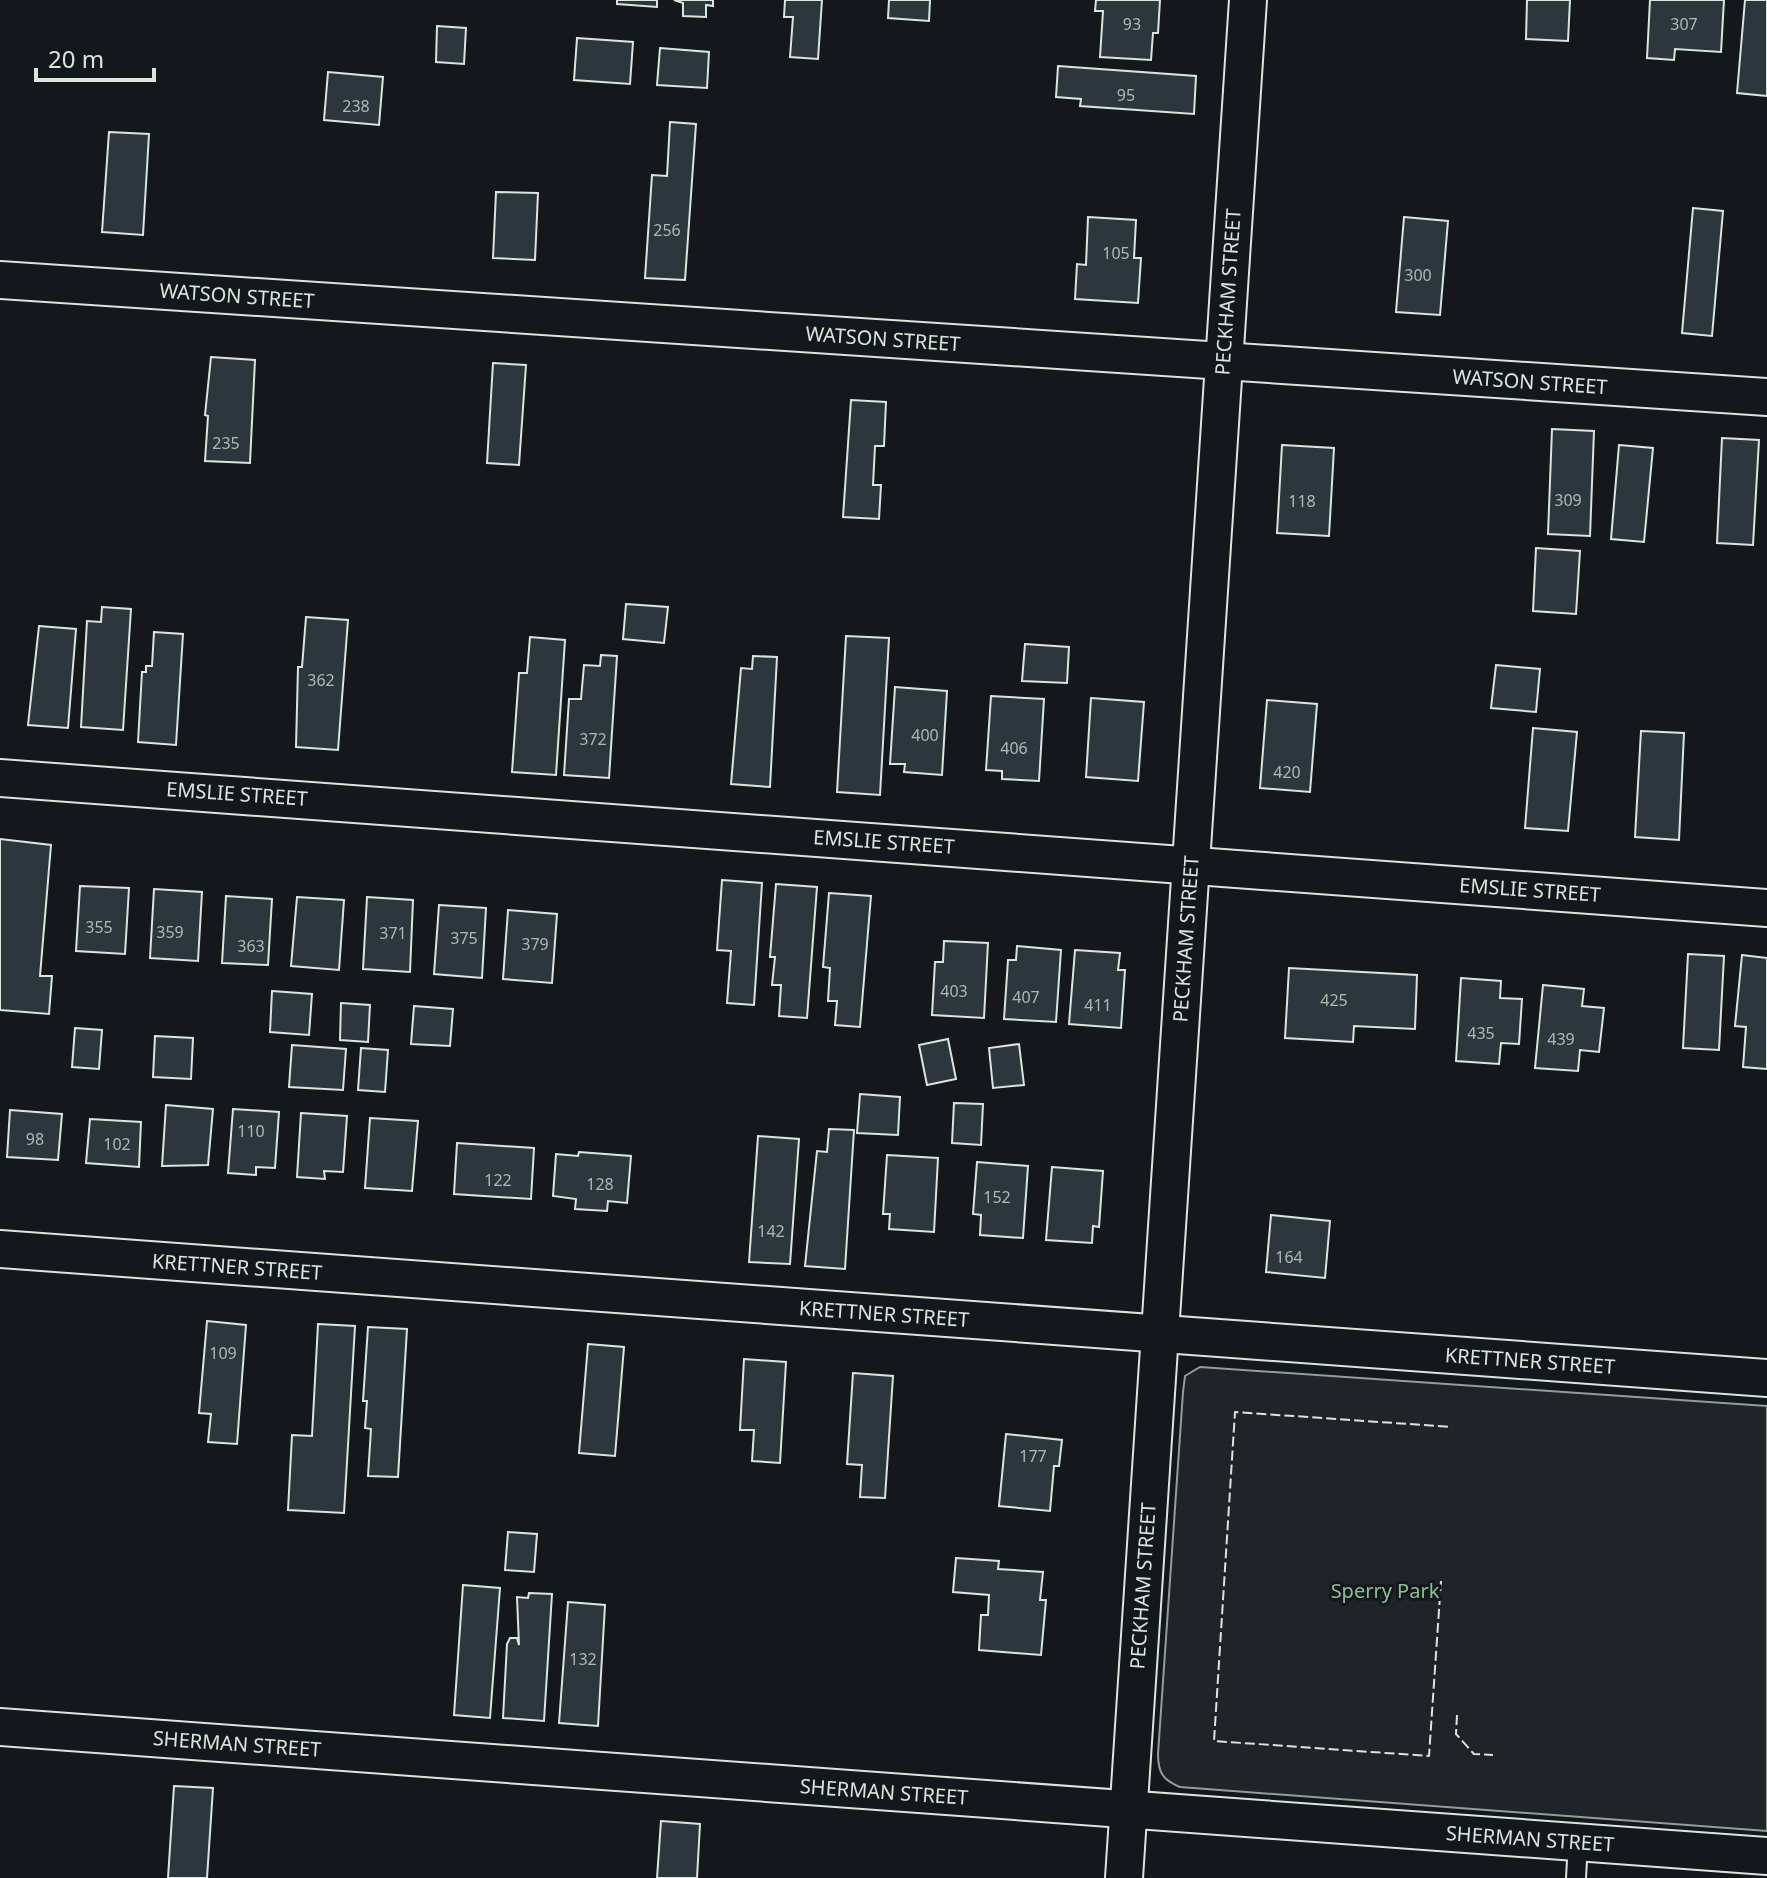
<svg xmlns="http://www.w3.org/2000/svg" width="1767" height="1878" viewBox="0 0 1767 1878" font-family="'Noto Sans',sans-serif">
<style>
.green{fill:#202428;stroke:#939e99;stroke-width:2}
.building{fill:#2c363c;stroke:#d8e6dc;stroke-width:2}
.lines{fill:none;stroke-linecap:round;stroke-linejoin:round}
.service-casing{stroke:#d8e6dc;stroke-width:22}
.minor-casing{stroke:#d8e6dc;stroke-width:40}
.service{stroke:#14181c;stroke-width:18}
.minor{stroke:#14181c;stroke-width:36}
.fence{stroke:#d8e6dc;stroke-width:2;stroke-dasharray:10 4;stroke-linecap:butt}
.labels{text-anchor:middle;stroke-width:6;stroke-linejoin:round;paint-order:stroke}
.number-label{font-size:16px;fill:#adbab4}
.street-label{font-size:20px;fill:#d8e6dc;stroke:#14181c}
.park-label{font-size:20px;fill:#8ac095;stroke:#14181c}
</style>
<rect width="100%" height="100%" fill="#14181c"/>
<path class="green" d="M1200 1367 1767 1406V1831L1180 1787C1163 1780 1158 1773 1158 1754L1183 1392 1185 1376Z"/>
<g class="building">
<path d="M617 0H657V7L617 4Z"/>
<path d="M674 0H713V6L706 5V17L683 16V3Z"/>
<path d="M785 0H822L818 59 790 57 793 17H784Z"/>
<path d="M889 0H930L929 21 888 18Z"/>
<path d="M1096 0H1160L1158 33H1153L1151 60 1100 57 1103 11H1095Z"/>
<path d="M1527 0H1570L1568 41 1526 39Z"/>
<path d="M1650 0H1724L1721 52 1675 49 1674 60 1647 58Z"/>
<path d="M1745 0H1767V96L1737 93Z"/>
<path d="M437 26 466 28 464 64 436 62Z"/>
<path d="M577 38 633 42 630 84 574 80Z"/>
<path d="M660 48 709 52 707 88 657 85Z"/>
<path d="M1058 66 1196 76 1194 114 1080 106 1081 99 1056 97Z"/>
<path d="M328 72 383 77 379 125 324 120Z"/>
<path d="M670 122 696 124 685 280 645 278 652 175 667 176Z"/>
<path d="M109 132 149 134 143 235 102 232Z"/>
<path d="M496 192 538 193 535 260 493 258Z"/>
<path d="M1693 208 1723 211 1712 336 1682 333Z"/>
<path d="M1088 217 1136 220 1134 258H1141L1138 303 1075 299 1077 264 1086 265Z"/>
<path d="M1404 217 1448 221 1440 315 1396 312Z"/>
<path d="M211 357 255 360 250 463 205 461 208 416 205 415Z"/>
<path d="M493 363 526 365 519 465 487 463Z"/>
<path d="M851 400 886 402 884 446H875L873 485H881L879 519 843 517Z"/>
<path d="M1552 429 1594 431 1590 536 1548 534Z"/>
<path d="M1722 438 1759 440 1753 545 1717 543Z"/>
<path d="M1282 445 1334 448 1329 536 1277 533Z"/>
<path d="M1619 445 1653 448 1644 542 1611 539Z"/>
<path d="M1536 548 1580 551 1576 614 1533 611Z"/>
<path d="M626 604 668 607 664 643 623 639Z"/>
<path d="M102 607 131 609 123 730 81 727 87 621 101 622Z"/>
<path d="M306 617 348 620 338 750 296 747 298 667H302Z"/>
<path d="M39 626 76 629 68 728 28 725Z"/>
<path d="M154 632 183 634 176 745 138 742 142 672H146V666H152Z"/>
<path d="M846 636 889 638 880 795 837 792Z"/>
<path d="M530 637 565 640 556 775 512 772 519 673H527Z"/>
<path d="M1025 644 1069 647 1067 683 1022 681Z"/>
<path d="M601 655 617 656 609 778 564 775 569 699H581L584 665 600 666Z"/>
<path d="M753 656 777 657 770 787 731 784 741 668 752 669Z"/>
<path d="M1496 665 1540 669 1536 712 1491 708Z"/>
<path d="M895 687 947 691 942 775 904 772 905 764H890Z"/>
<path d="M991 696 1044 699 1039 781 1002 779V771L986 770Z"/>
<path d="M1091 698 1144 702 1138 781 1086 777Z"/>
<path d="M1267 700 1317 704 1310 792 1260 788Z"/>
<path d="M1533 728 1577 732 1568 831 1525 828Z"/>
<path d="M1641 731 1684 733 1679 840 1635 837Z"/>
<path d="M0 839 51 845 40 976H52L49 1014 0 1010Z"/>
<path d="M722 880 762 883 754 1005 727 1003 731 951 717 950Z"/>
<path d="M776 884 817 887 807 1018 779 1016 781 985H772L775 957H770Z"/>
<path d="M80 886 129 888 125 954 76 951Z"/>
<path d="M154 889 202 892 198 961 150 958Z"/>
<path d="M829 893 871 896 860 1027 835 1025 837 1001H828L830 968 823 967Z"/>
<path d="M226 896 272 899 268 965 222 963Z"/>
<path d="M297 897 344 900 339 970 291 966Z"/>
<path d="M367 897 413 900 410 972 363 969Z"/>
<path d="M439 905 486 908 482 978 434 974Z"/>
<path d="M508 910 557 914 552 983 503 979Z"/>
<path d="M944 941 988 943 984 1018 932 1015 935 962H943Z"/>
<path d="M1017 946 1061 950 1056 1022 1004 1019 1008 960H1016Z"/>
<path d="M1075 950 1120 953 1118 970H1125L1121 1028 1069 1024Z"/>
<path d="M1688 954 1724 956 1719 1050 1683 1048Z"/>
<path d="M1742 955 1767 958V1069L1743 1067 1746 1027 1735 1026Z"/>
<path d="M1289 968 1417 975 1415 1029 1354 1026 1353 1042 1285 1038Z"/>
<path d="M1461 978 1501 981 1500 998 1522 999 1519 1044 1501 1043 1499 1064 1456 1061Z"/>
<path d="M1543 985 1584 989 1582 1006 1604 1008 1599 1052 1580 1050 1578 1071 1535 1068Z"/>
<path d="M272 991 312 994 309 1035 270 1032Z"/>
<path d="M341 1003 370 1005 368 1042 340 1040Z"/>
<path d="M414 1006 453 1009 450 1046 411 1044Z"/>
<path d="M75 1028 102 1030 99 1069 72 1067Z"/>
<path d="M155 1036 193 1038 191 1079 153 1077Z"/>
<path d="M948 1039 956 1079 927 1085 919 1045Z"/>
<path d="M1019 1044 1024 1085 993 1088 989 1048Z"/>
<path d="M292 1045 346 1049 343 1090 289 1087Z"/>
<path d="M361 1048 388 1050 385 1092 358 1090Z"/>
<path d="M860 1094 900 1097 898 1135 857 1133Z"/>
<path d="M954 1103 983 1104 981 1145 952 1143Z"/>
<path d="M166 1105 213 1109 208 1165 162 1166Z"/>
<path d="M233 1109 279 1112 275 1168 256 1167V1175L228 1173Z"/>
<path d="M10 1110 62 1114 58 1160 7 1157Z"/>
<path d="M301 1113 347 1116 343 1172 324 1171 325 1179 297 1177Z"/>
<path d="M370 1118 418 1121 412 1191 365 1188Z"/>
<path d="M90 1119 141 1122 139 1167 86 1163Z"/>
<path d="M829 1129 854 1130 845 1269 805 1266 817 1151 827 1152Z"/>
<path d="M758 1136 799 1139 790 1264 749 1262Z"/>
<path d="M457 1143 534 1148 531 1199 454 1194Z"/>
<path d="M579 1152 631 1156 627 1203 608 1201 607 1211 575 1209 576 1199 553 1196 556 1154 578 1156Z"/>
<path d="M887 1155 938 1158 934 1232 889 1229 890 1214H883Z"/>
<path d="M977 1162 1028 1166 1023 1238 980 1235 981 1215 973 1214Z"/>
<path d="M1052 1167 1103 1171 1099 1227 1093 1226 1092 1243 1046 1240Z"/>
<path d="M1271 1215 1330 1221 1325 1278 1266 1272Z"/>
<path d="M207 1321 246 1325 237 1444 208 1442 211 1414 199 1413Z"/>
<path d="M318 1324 355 1326 344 1513 288 1510 292 1435 312 1436Z"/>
<path d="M368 1327 407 1329 398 1477 368 1476 371 1429 365 1428 367 1401H363Z"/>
<path d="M588 1344 624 1347 615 1456 579 1453Z"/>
<path d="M744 1359 786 1362 780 1463 752 1461 754 1430H740Z"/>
<path d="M853 1373 893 1376 885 1498 860 1497 862 1465 847 1464Z"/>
<path d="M1006 1434 1062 1440 1059 1466H1054L1050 1511 999 1506Z"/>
<path d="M508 1532 537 1534 534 1572 505 1570Z"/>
<path d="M956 1558 999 1561 998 1569 1043 1572 1040 1600H1046L1041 1655 979 1650 981 1615H988L989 1595 953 1592Z"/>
<path d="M463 1585 500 1588 490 1718 454 1715Z"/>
<path d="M529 1593 552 1594 544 1721 503 1718 507 1644 510 1638H517L519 1645 517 1597 528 1598Z"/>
<path d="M568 1602 605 1605 598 1726 559 1723Z"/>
<path d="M174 1786 213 1788 207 1878H168Z"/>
<path d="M661 1821 700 1824 697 1878H657Z"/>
</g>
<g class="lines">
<defs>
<path id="service" d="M1576 1878 1578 1842"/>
<g id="minor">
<path d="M0 280 1767 397"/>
<path d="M0 778 1767 908"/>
<path d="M0 1249 1767 1378"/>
<path d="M0 1727 1767 1856"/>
<path d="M1124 1878 1248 0"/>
</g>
</defs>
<use href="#service" class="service-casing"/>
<use href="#minor" class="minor-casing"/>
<use href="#service" class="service"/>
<use href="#minor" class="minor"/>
<g class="fence">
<path d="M1441 1581 1429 1756 1214 1741 1235 1412 1452 1427"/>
<path d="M1457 1715 1456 1734 1474 1754 1493 1755"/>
</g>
</g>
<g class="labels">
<g class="number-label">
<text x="1132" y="30">93</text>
<text x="1684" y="30">307</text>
<text x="1126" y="101">95</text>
<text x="356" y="112">238</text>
<text x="667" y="236">256</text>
<text x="1116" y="259">105</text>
<text x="1418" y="281">300</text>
<text x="226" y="449">235</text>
<text x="1568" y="506">309</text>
<text x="1302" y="507">118</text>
<text x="321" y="686">362</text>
<text x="925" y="741">400</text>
<text x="593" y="745">372</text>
<text x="1014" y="754">406</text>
<text x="1287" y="778">420</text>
<text x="99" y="933">355</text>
<text x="170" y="938">359</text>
<text x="393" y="939">371</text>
<text x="464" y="944">375</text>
<text x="535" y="950">379</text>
<text x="251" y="952">363</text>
<text x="954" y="997">403</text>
<text x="1026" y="1003">407</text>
<text x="1334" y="1006">425</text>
<text x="1098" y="1011">411</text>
<text x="1481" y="1039">435</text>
<text x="1561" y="1045">439</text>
<text x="251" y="1137">110</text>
<text x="35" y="1145">98</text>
<text x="117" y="1150">102</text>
<text x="498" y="1186">122</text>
<text x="600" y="1190">128</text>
<text x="997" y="1203">152</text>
<text x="771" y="1237">142</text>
<text x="1289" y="1263">164</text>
<text x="223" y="1359">109</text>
<text x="1033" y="1462">177</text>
<text x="583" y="1665">132</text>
</g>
<g class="street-label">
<text transform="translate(1228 292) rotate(-86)" y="7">PECKHAM STREET</text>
<text transform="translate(237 296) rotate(4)" y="7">WATSON STREET</text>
<text transform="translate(883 339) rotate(4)" y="7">WATSON STREET</text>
<text transform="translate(1530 382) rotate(4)" y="7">WATSON STREET</text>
<text transform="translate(237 794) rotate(4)" y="7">EMSLIE STREET</text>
<text transform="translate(884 842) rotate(4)" y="7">EMSLIE STREET</text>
<text transform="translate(1530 890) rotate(4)" y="7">EMSLIE STREET</text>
<text transform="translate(1186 939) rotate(-86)" y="7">PECKHAM STREET</text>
<text transform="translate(237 1267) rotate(4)" y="7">KRETTNER STREET</text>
<text transform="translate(884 1314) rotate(4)" y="7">KRETTNER STREET</text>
<text transform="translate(1530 1361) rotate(4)" y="7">KRETTNER STREET</text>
<text transform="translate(1143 1586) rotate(-86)" y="7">PECKHAM STREET</text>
<text transform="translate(237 1744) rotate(4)" y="7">SHERMAN STREET</text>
<text transform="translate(884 1792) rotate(4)" y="7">SHERMAN STREET</text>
<text transform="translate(1530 1839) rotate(4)" y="7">SHERMAN STREET</text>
</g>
<g class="park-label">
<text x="1385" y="1598">Sperry Park</text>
</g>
</g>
<path d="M36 68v12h118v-12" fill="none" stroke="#d8e6dc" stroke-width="4"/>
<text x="48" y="68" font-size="24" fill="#d8e6dc" stroke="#14181c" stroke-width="6" paint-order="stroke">20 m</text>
</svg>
